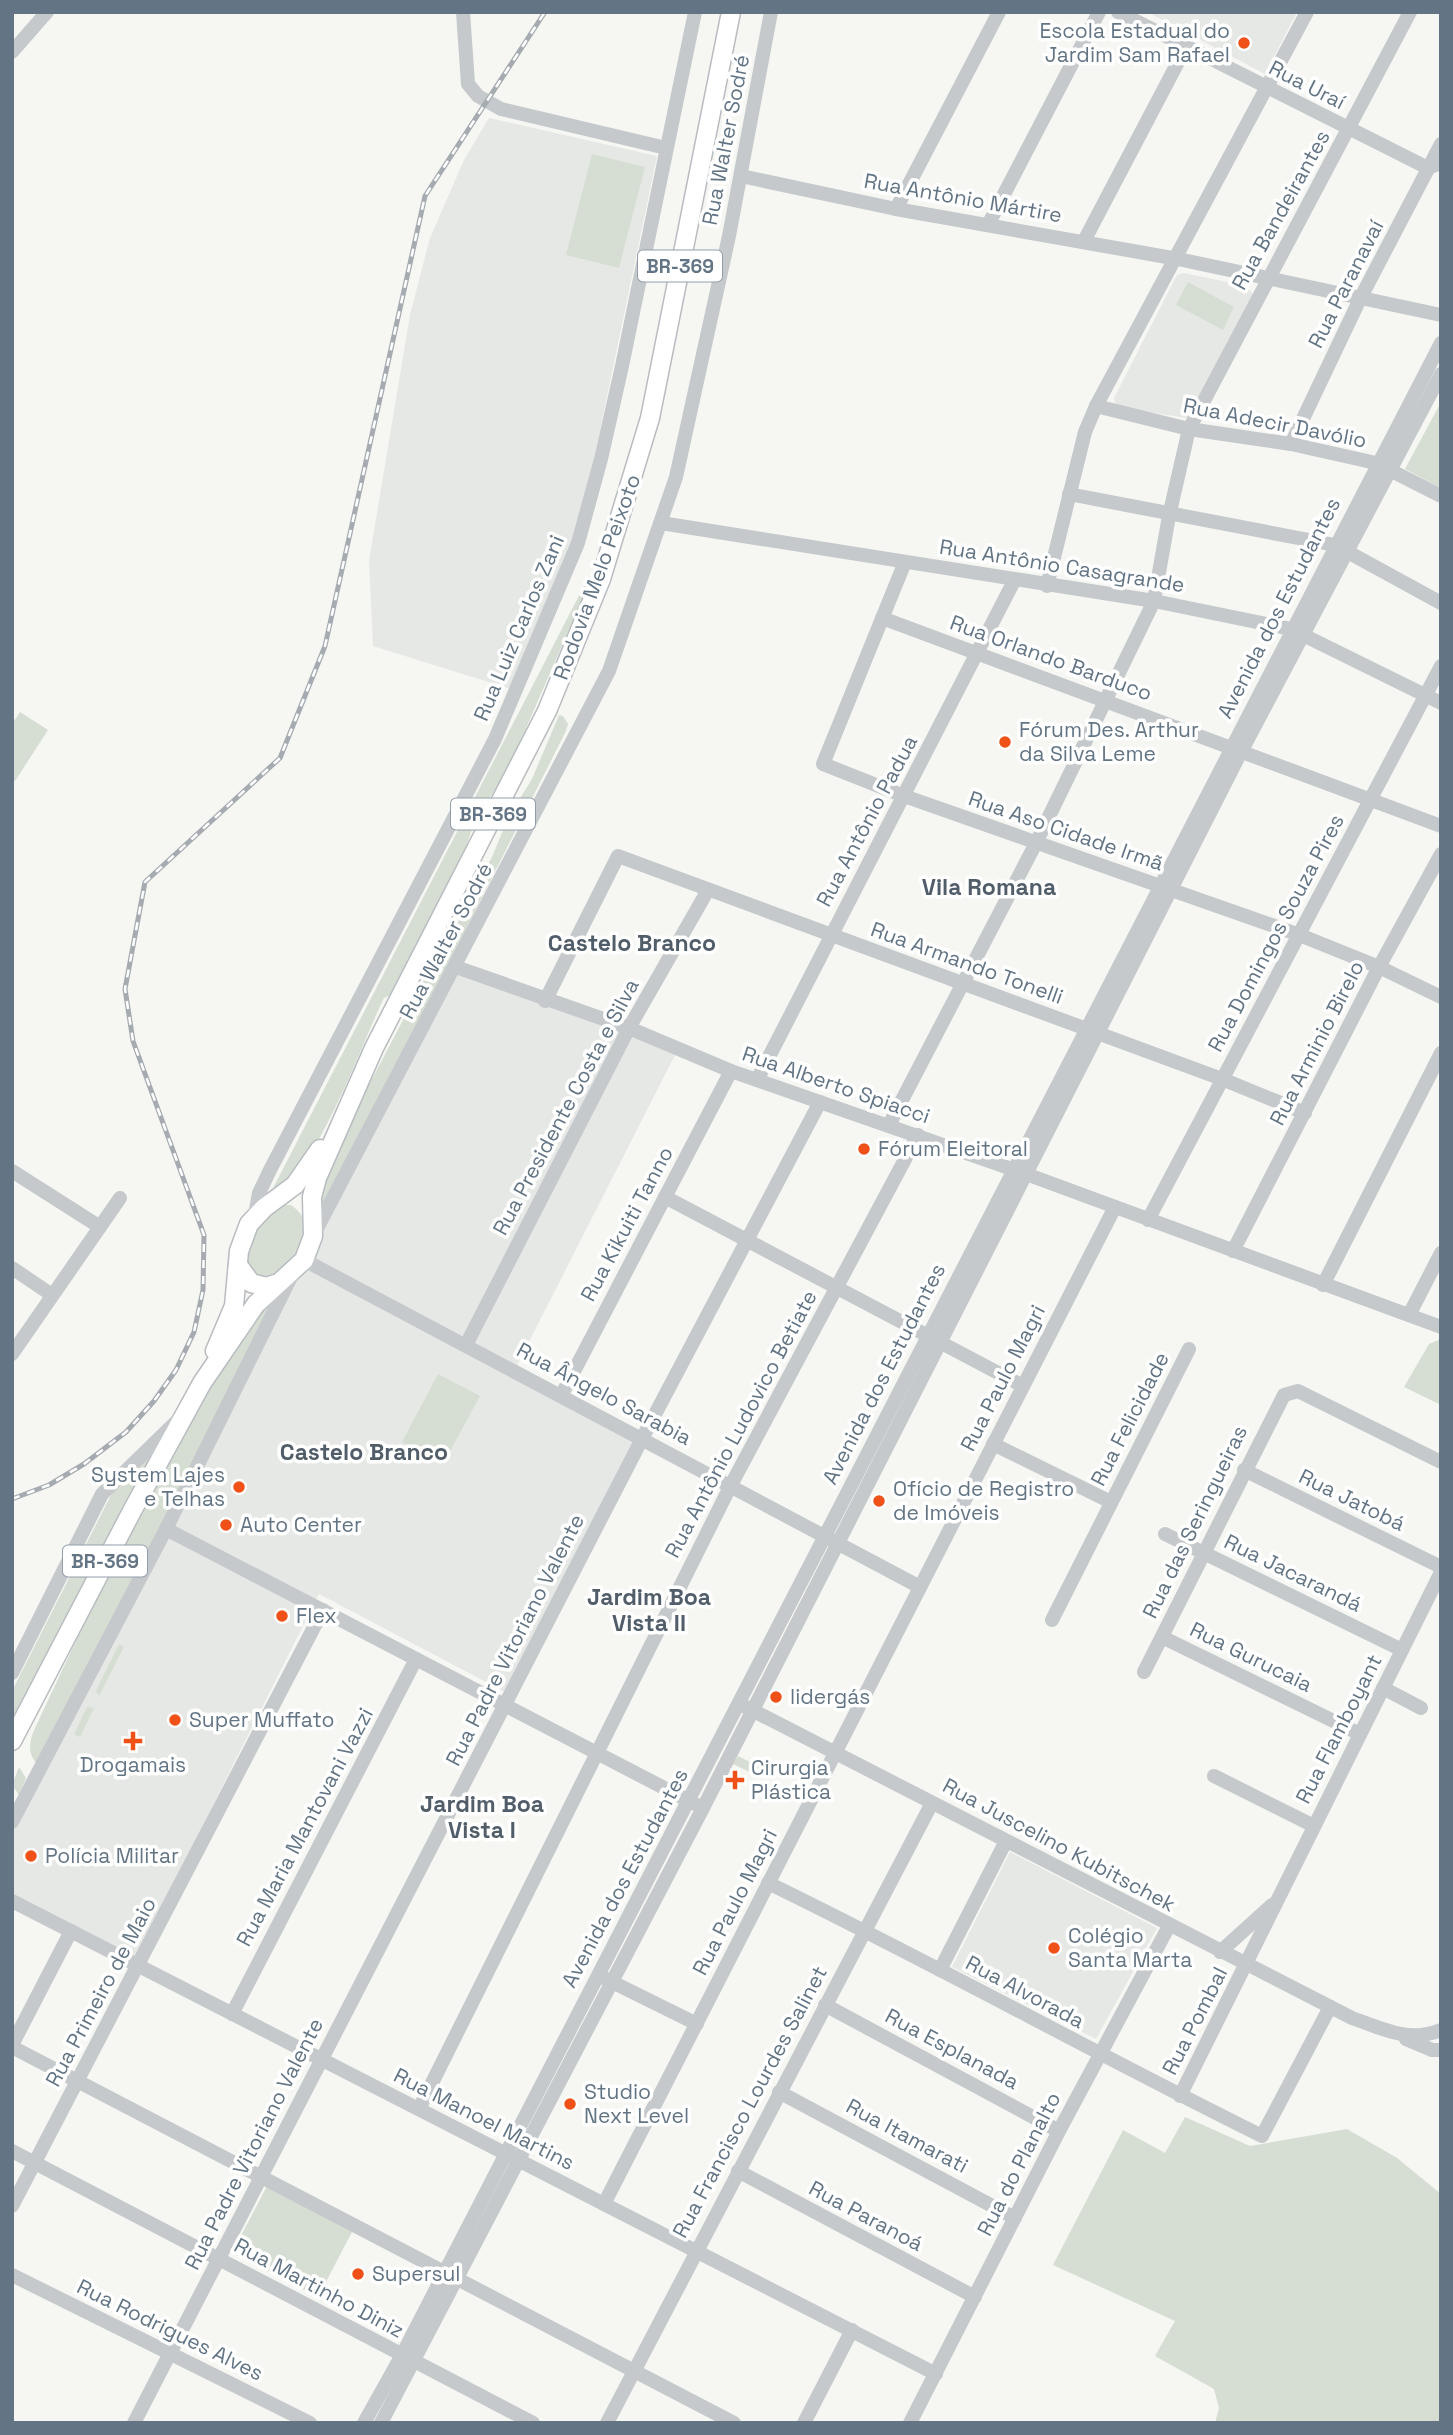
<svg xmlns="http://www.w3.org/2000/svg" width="1453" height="2435" viewBox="0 0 1453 2435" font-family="'Space Grotesk',sans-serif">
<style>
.built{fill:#e6e8e5}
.green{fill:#d6ded3}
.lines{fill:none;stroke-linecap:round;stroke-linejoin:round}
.major-casing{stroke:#b8bcc0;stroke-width:21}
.minor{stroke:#c5c9cc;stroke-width:14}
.major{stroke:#fff;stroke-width:18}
.rail-casing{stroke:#a5abb1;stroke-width:5}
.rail{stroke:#fff;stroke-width:2.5;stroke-dasharray:8;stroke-linecap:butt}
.poi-dot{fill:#ef5119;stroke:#fff;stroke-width:2.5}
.labels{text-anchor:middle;stroke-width:7;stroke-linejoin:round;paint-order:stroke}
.shield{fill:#fff;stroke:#929eaa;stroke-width:2}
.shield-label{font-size:19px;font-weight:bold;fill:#637585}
.poi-label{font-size:21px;fill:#637585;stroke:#fff;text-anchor:start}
.street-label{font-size:21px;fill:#637585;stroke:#fff}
.neighbourhood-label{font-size:23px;font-weight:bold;fill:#515e6a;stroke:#fff}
</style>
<rect width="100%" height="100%" fill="#f6f6f2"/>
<g class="built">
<path d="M1147 12H1297L1265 74Z"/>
<path d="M489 118 657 156 585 502 574 537 511 689 373 646 369 561 410 315 430 238 464 160Z"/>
<path d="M1184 273 1246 286 1253 294 1187 418 1116 407 1114 398 1177 275Z"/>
<path d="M456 968 676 1053 512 1375 637 1441 505 1692 319 1594 136 1958 12 1896V1827Z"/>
<path d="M1010 1852 1157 1928 1096 2039 952 1967Z"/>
</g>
<g class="green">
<path d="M592 154 645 167 619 268 566 255Z"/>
<path d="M1188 282 1234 307 1223 330 1176 305Z"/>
<path d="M1441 402V488L1405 469Z"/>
<path d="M584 586H588L506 774 488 800 472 829 461 862 391 995 384 998C364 1037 313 1184 271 1192Z"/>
<path d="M20 712 48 730 15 781 12 779V724Z"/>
<path d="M559 715 563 716 568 724 566 731 322 1214 316 1207 322 1182 347 1127 436 957 451 935 492 857 508 818 532 779Z"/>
<path d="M281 1205H291C327 1230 291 1264 270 1283L247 1271C246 1241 258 1224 281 1205Z"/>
<path d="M293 1275 37 1764C27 1753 29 1741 35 1728L130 1526 202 1383 256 1308Z"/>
<path d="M1441 1339V1405L1404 1387 1429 1344Z"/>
<path d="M438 1374 480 1396 443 1464 402 1442Z"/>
<path d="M171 1433 12 1731V1691L116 1485Z"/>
<path d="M119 1644 124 1647 99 1696 96 1691Z"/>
<path d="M87 1707 94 1708 80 1737 74 1734Z"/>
<path d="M738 1756 762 1768 758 1776 733 1764Z"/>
<path d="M19 1767 26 1778 19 1795 12 1785Z"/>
<path d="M1185 2117 1250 2146 1347 2129 1397 2158 1441 2194V2423H1215L1219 2408 1214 2389 1155 2356 1175 2321 1053 2265 1123 2130 1165 2153Z"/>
<path d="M267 2186 353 2230 318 2297 232 2253Z"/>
</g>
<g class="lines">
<defs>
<g id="major">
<path d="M238 1265 251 1283 267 1287 275 1284"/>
<path d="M215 1351 234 1306 239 1251 249 1224 264 1208 295 1185 320 1149"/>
<path d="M12 1741 132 1511 202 1383 256 1304 304 1260 313 1236 312 1197 317 1178 374 1048 547 711 601 579 650 418 731 12"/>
</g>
</defs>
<use href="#major" class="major-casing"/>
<g class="minor">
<path d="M463 12 468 84 478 96 501 109 666 148"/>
<path d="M1118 12 1428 168 1441 163"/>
<path d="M12 52 47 12"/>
<path d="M741 176 896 209 1178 259 1441 315"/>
<path d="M896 209 999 12"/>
<path d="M989 223 1099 12"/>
<path d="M1084 241 1186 47"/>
<path d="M1096 406 1189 429 1291 444 1376 463 1441 496"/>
<path d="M1291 444 1360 299 1441 144"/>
<path d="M1069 494 1335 545 1441 603"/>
<path d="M661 523 1154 601 1291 629 1441 703"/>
<path d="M905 562 823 764 904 796 1297 934 1379 967 1441 997"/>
<path d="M1047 586 1085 432 1096 406 1307 12"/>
<path d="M882 618 1441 826"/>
<path d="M456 967 629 1028 731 1071 1026 1174 1441 1327"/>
<path d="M545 1001 618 856 1222 1079 1305 1113"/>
<path d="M757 1080 1014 581"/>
<path d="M889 1125 1036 843 1154 601 1169 516 1189 429 1410 12"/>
<path d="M12 1171 100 1227"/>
<path d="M665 1197 1023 1386"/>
<path d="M255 1215 259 1193 270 1170 495 739 578 543 601 459 622 366 695 12"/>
<path d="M1148 1220 1441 666"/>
<path d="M313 1236 609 671 676 477 729 236 771 12"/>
<path d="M1233 1251 1379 967 1441 854"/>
<path d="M304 1260 920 1587"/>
<path d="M12 1268 52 1295"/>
<path d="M1323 1285 1441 1053"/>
<path d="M1409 1315 1441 1253"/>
<path d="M466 1345 629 1028 708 890"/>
<path d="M12 1354 120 1198"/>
<path d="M561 1396 731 1071"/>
<path d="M993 1444 1111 1502"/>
<path d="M1244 1470 1441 1567"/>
<path d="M166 1529 695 1804"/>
<path d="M1165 1534 1402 1650"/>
<path d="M1052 1620 1189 1349"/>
<path d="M1162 1637 1360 1734"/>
<path d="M1144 1672 1284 1395 1298 1391 1441 1462"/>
<path d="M12 1673 102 1494 178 1420"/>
<path d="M1383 1688 1421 1708"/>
<path d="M744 1706 1352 2018C1383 2029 1409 2043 1441 2030"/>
<path d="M1214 1776 1314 1826"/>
<path d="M12 1822 166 1529 292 1275"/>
<path d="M768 1883C935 1964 1096 2054 1262 2136L1330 2007"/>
<path d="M12 1901 936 2374"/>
<path d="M1220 1952 1272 1905"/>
<path d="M940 1970 1006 1841"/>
<path d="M604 1978 697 2024"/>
<path d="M825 2005 1059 2131"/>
<path d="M232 2014 416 1659"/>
<path d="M1406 2039 1432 2050H1441"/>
<path d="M12 2045 71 1931"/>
<path d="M12 2047 734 2423"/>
<path d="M779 2092 1015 2218"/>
<path d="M1180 2096 1441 1572"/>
<path d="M419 2109 731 1485 918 1135"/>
<path d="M12 2151 533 2423"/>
<path d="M738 2171 975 2297"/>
<path d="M604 2204 1115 1207"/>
<path d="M12 2206 323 1610"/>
<path d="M12 2275 310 2423"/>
<path d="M134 2423 643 1437 820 1102"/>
<path d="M364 2423 402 2355 1441 343"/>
<path d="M381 2423 703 1808 1241 752 1441 374"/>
<path d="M607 2423 932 1803"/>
<path d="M804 2423 852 2330"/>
<path d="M910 2423 1059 2131 1169 1926"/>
</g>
<use href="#major" class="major"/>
<defs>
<path id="rail" d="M12 1499 49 1485 84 1464 126 1432 154 1401 176 1370 194 1332 203 1290 204 1235 133 1041 125 989 145 882 280 758 325 646 425 196 545 12"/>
</defs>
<use href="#rail" class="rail-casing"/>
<use href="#rail" class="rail"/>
</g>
<g class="poi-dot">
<circle cx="1244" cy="43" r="7"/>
<circle cx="1005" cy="742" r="7"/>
<circle cx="864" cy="1149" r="7"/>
<circle cx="239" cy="1487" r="7"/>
<circle cx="879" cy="1501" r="7"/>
<circle cx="226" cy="1525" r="7"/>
<circle cx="282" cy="1616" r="7"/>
<circle cx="776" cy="1697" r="7"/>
<circle cx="175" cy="1720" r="7"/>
<path d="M129.5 1730.5h7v7h7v7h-7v7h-7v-7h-7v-7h7z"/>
<path d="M731.5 1769.5h7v7h7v7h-7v7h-7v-7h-7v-7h7z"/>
<circle cx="31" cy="1856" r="7"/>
<circle cx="1054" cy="1948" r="7"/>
<circle cx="570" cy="2104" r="7"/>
<circle cx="358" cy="2274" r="7"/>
</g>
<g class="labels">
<g class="shield">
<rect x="638" y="250.5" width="84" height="31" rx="5"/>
<rect x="451" y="798.5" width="84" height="31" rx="5"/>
<rect x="63" y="1545.5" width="84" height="31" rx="5"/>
</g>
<g class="shield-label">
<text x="680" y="273">BR-369</text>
<text x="493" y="821">BR-369</text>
<text x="105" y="1568">BR-369</text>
</g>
<g class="poi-label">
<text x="1230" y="38" text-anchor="end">Escola Estadual do<tspan x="1230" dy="24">Jardim Sam Rafael</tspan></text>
<text x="1019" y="737">Fórum Des. Arthur<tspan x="1019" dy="24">da Silva Leme</tspan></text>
<text x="878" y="1156">Fórum Eleitoral</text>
<text x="225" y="1482" text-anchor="end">System Lajes<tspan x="225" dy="24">e Telhas</tspan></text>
<text x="893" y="1496">Ofício de Registro<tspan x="893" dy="24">de Imóveis</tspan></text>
<text x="240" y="1532">Auto Center</text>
<text x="296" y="1623">Flex</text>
<text x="790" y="1704">lidergás</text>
<text x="189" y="1727">Super Muffato</text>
<text x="133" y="1772" text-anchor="middle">Drogamais</text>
<text x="751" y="1775">Cirurgia<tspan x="751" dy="24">Plástica</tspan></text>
<text x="45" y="1863">Polícia Militar</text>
<text x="1068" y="1943">Colégio<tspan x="1068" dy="24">Santa Marta</tspan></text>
<text x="584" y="2099">Studio<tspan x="584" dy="24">Next Level</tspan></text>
<text x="372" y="2281">Supersul</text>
</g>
<g class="street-label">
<text transform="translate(1307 85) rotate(27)" y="7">Rua Uraí</text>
<text transform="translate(726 140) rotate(-79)" y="7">Rua Walter Sodré</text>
<text transform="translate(963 198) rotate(10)" y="7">Rua Antônio Mártire</text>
<text transform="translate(1281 210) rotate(-61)" y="7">Rua Bandeirantes</text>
<text transform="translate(1346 284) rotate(-63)" y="7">Rua Paranavaí</text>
<text transform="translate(1275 423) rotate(11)" y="7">Rua Adecir Davólio</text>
<text transform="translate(1062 566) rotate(9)" y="7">Rua Antônio Casagrande</text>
<text transform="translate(597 577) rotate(-70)" y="7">Rodovia Melo Peixoto</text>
<text transform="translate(1279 608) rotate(-63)" y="7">Avenida dos Estudantes</text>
<text transform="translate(519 628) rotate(-67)" y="7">Rua Luiz Carlos Zani</text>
<text transform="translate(1051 658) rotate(20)" y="7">Rua Orlando Barduco</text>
<text transform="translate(867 821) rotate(-62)" y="7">Rua Antônio Padua</text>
<text transform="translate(1066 831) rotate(19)" y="7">Rua Aso Cidade Irmã</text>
<text transform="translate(1276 933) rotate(-62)" y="7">Rua Domingos Souza Pires</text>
<text transform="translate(446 941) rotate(-62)" y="7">Rua Walter Sodré</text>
<text transform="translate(967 963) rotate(20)" y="7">Rua Armando Tonelli</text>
<text transform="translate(1317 1043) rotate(-63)" y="7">Rua Arminio Birelo</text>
<text transform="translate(836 1085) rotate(19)" y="7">Rua Alberto Spiacci</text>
<text transform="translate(566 1107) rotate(-62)" y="7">Rua Presidente Costa e Silva</text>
<text transform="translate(627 1224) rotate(-62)" y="7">Rua Kikuiti Tanno</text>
<text transform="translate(884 1374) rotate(-63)" y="7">Avenida dos Estudantes</text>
<text transform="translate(1003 1378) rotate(-63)" y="7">Rua Paulo Magri</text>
<text transform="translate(604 1394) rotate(28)" y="7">Rua Ângelo Sarabia</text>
<text transform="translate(1130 1419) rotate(-63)" y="7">Rua Felicidade</text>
<text transform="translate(741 1424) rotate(-62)" y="7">Rua Antônio Ludovico Betiate</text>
<text transform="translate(1352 1500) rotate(26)" y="7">Rua Jatobá</text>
<text transform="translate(1195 1522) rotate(-64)" y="7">Rua das Seringueiras</text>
<text transform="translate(1293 1573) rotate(26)" y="7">Rua Jacarandá</text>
<text transform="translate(515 1640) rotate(-63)" y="7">Rua Padre Vitoriano Valente</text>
<text transform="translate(1251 1657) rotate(26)" y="7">Rua Gurucaia</text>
<text transform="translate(1339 1729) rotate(-63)" y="7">Rua Flamboyant</text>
<text transform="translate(305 1827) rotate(-62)" y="7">Rua Maria Mantovani Vazzi</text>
<text transform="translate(1059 1845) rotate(28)" y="7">Rua Juscelino Kubitschek</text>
<text transform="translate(625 1878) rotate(-62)" y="7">Avenida dos Estudantes</text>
<text transform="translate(735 1902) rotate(-63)" y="7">Rua Paulo Magri</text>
<text transform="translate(101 1992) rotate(-62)" y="7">Rua Primeiro de Maio</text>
<text transform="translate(1025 1992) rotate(28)" y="7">Rua Alvorada</text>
<text transform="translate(1195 2021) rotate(-63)" y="7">Rua Pombal</text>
<text transform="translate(952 2049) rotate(28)" y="7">Rua Esplanada</text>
<text transform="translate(750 2102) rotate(-62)" y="7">Rua Francisco Lourdes Salinet</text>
<text transform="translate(484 2119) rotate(27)" y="7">Rua Manoel Martins</text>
<text transform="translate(907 2136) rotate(28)" y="7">Rua Itamarati</text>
<text transform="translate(254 2144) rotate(-63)" y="7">Rua Padre Vitoriano Valente</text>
<text transform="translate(1019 2164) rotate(-63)" y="7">Rua do Planalto</text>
<text transform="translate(866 2216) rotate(28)" y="7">Rua Paranoá</text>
<text transform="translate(319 2288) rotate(28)" y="7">Rua Martinho Diniz</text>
<text transform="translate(170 2330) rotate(26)" y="7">Rua Rodrigues Alves</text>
</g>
<g class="neighbourhood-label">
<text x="989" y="895">Vila Romana</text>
<text x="632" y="951">Castelo Branco</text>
<text x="364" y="1460">Castelo Branco</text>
<text x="649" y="1605">Jardim Boa<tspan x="649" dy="26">Vista II</tspan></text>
<text x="482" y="1812">Jardim Boa<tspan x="482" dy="26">Vista I</tspan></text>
</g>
</g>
<rect width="1453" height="2435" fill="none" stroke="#637585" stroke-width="28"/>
</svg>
